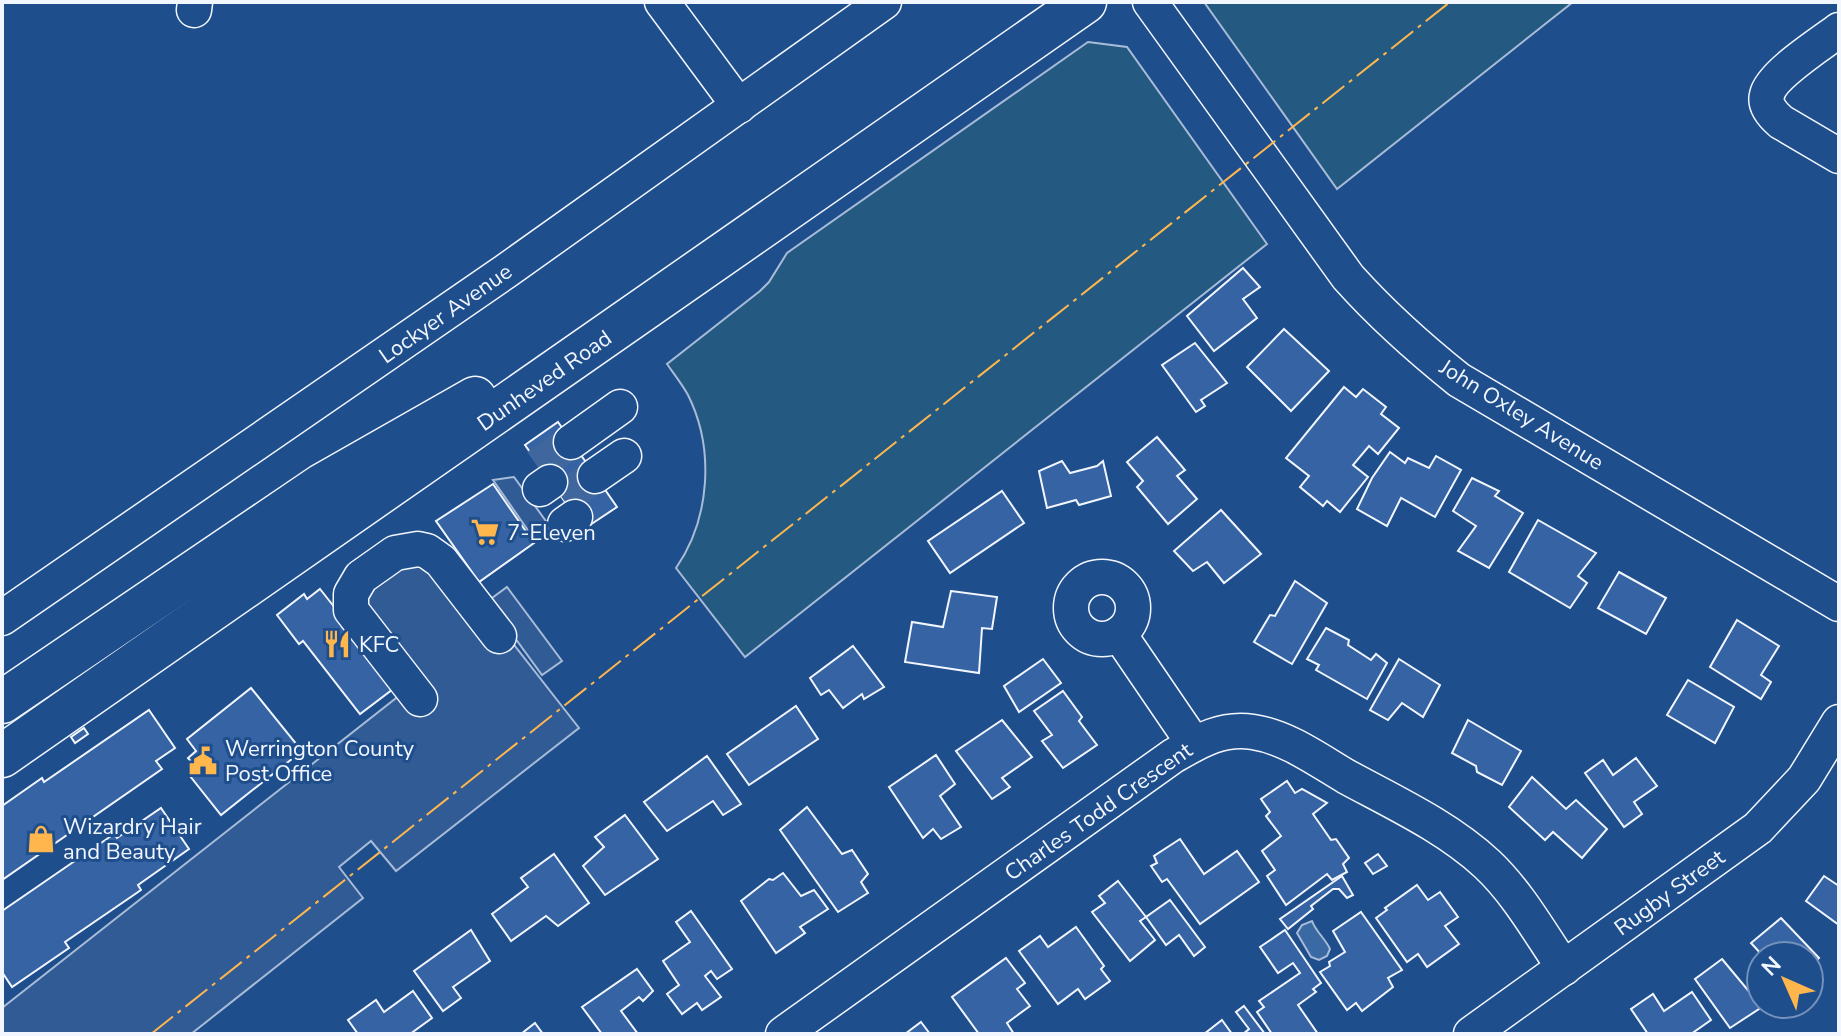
<svg xmlns="http://www.w3.org/2000/svg" width="1841" height="1036" viewBox="0 0 1841 1036" font-family="'Nunito Sans',sans-serif">
<style>
.green{fill:#245a82;stroke:#a8bbd7;stroke-width:2}
.parking{fill:#305b95;stroke:#a8bbd7;stroke-width:2}
.water{fill:#3b69a3;stroke:#a8bbd7;stroke-width:2}
.building{fill:#3563a3;stroke:#f2f6ff;stroke-width:2}
.lines{fill:none;stroke-linecap:round;stroke-linejoin:round}
.minor-tunnel{stroke:#3f679d;stroke-width:34;stroke-dasharray:34 17;stroke-linecap:butt}
.minor-casing{stroke:#f2f6ff;stroke-width:37}
.major-casing{stroke:#f2f6ff;stroke-width:45}
.minor{stroke:#1f4e8c;stroke-width:34}
.major{stroke:#1f4e8c;stroke-width:42}
.power{stroke:#ffb74d;stroke-width:2;stroke-dasharray:28 6 4 6;stroke-linecap:butt}
.labels{text-anchor:middle;stroke-width:6;stroke-linejoin:round;paint-order:stroke}
.street-label{font-size:22px;fill:#f2f6ff;stroke:#1f4e8c}
.poi-label{font-size:22px;fill:#f2f6ff;stroke:#1f4e8c;text-anchor:start}
</style>
<rect width="100%" height="100%" fill="#1f4e8c"/>
<g class="green">
<path d="M1204 2H1573L1337 189Z"/>
<path d="M1088 42 1127 47 1267 244 745 657 676 568C710 519 715 449 688 395 682 384 674 374 667 364L760 291 769 282 787 253Z"/>
</g>
<g class="parking">
<path d="M514 477 556 535 534 539 493 480Z"/>
<path d="M436 545 579 728 396 871 371 841 339 867 363 898 191 1034H2V1008L405 691 338 604Z"/>
<path d="M507 587 562 661 542 675 488 601Z"/>
</g>
<path class="water" d="M1312 921C1316 932 1325 938 1330 949L1327 956 1319 960 1311 957 1297 933 1302 925Z"/>
<g class="building">
<path d="M1243 268 1260 287 1243 299 1257 318 1214 351 1187 316Z"/>
<path d="M1284 329 1329 371 1291 411 1247 367Z"/>
<path d="M1195 343 1227 383 1201 400 1205 406 1196 412 1162 365Z"/>
<path d="M1344 387 1356 397 1363 389 1386 407 1381 414 1399 428 1378 454 1369 446 1353 465 1368 477 1340 512 1327 501 1323 506 1300 487 1309 476 1286 458Z"/>
<path d="M558 422 617 507 584 529 525 445Z"/>
<path d="M1157 437 1185 470 1177 476 1197 499 1168 524 1137 487 1143 481 1127 462Z"/>
<path d="M1390 452 1405 463 1408 458 1429 468 1436 456 1461 470 1435 517 1401 498 1387 526 1357 509 1372 478Z"/>
<path d="M1062 461 1070 473 1097 466 1103 461 1111 496 1079 505 1076 500 1047 508 1039 471Z"/>
<path d="M1472 478 1499 491 1495 496 1523 513 1489 568 1458 551 1476 526 1453 511Z"/>
<path d="M493 484 534 543 479 582 436 521Z"/>
<path d="M1002 491 1024 523 950 573 928 541Z"/>
<path d="M1221 510 1261 554 1224 583 1207 562 1193 571 1174 551Z"/>
<path d="M1538 520 1596 553 1578 576 1587 583 1570 608 1509 572Z"/>
<path d="M1619 572 1666 598 1646 634 1598 608Z"/>
<path d="M1295 581 1327 603 1292 664 1254 642 1270 615 1275 616Z"/>
<path d="M320 589 397 686 360 714 303 641 299 644 277 615 304 594 307 599Z"/>
<path d="M951 591 997 597 992 629 982 628 979 673 905 662 912 622 943 627Z"/>
<path d="M1737 620 1779 646 1761 675 1771 682 1761 699 1710 667Z"/>
<path d="M1326 628 1349 640 1348 645 1371 660 1376 654 1387 663 1367 699 1316 670 1319 665 1307 659Z"/>
<path d="M853 646 884 687 864 699 862 694 843 708 829 690 821 695 810 678Z"/>
<path d="M1043 659 1061 683 1019 712 1004 686Z"/>
<path d="M1399 659 1440 685 1423 717 1402 703 1388 720 1370 710Z"/>
<path d="M1688 680 1734 707 1715 743 1667 715Z"/>
<path d="M251 688 302 751 221 815 190 776 198 770 188 758 196 751 187 739Z"/>
<path d="M1063 691 1082 717 1079 721 1097 745 1063 768 1042 741 1052 735 1034 711Z"/>
<path d="M796 706 818 739 749 785 727 754Z"/>
<path d="M149 710 175 748 156 761 162 769 2 880V806L42 778 44 782Z"/>
<path d="M1002 720 1032 757 1002 778 1010 787 992 799 956 751Z"/>
<path d="M1468 720 1521 751 1502 785 1477 772 1476 766 1452 753Z"/>
<path d="M84 728 88 734 75 743 71 737Z"/>
<path d="M936 755 955 784 940 796 961 827 941 839 933 829 923 838 889 787Z"/>
<path d="M707 756 741 804 723 815 713 801 667 831 644 802Z"/>
<path d="M1636 758 1657 786 1634 802 1642 814 1624 827 1585 773 1603 760 1613 775Z"/>
<path d="M1532 777 1566 809 1576 800 1607 829 1582 858 1553 832 1545 840 1509 807Z"/>
<path d="M1287 781 1295 793 1302 789 1327 803 1313 814 1331 840 1336 839 1349 858 1343 864 1347 872 1332 880 1327 874 1286 905 1267 876 1275 870 1262 851 1281 836 1266 816 1270 812 1261 799Z"/>
<path d="M807 807 842 854 852 850 868 874 861 882 868 893 838 912 780 830Z"/>
<path d="M161 808 189 849 138 885 141 890 65 942 69 948 12 987 2 972V911L114 834 117 838Z"/>
<path d="M625 815 658 859 605 895 583 866 604 847 595 837Z"/>
<path d="M1180 839 1204 874 1237 851 1259 882 1200 924 1167 879 1162 882 1151 866 1157 863 1154 856Z"/>
<path d="M554 854 589 903 558 926 546 916 511 941 492 914 528 887 521 878Z"/>
<path d="M1378 854 1387 866 1373 874 1365 863Z"/>
<path d="M783 873 801 896 814 890 828 909 800 927 805 933 776 953 741 901 769 879 773 880Z"/>
<path d="M1342 876 1353 895 1347 898 1339 889H1333L1311 906 1313 909 1288 929 1280 919Z"/>
<path d="M1824 876 1839 886V925L1806 901Z"/>
<path d="M1118 881 1146 917 1140 921 1155 940 1130 961 1092 912 1105 903 1099 896Z"/>
<path d="M1417 885 1428 900 1440 892 1458 917 1445 926 1459 944 1427 967 1418 954 1407 962 1376 918 1387 910 1385 908Z"/>
<path d="M1170 900 1205 947 1194 956 1179 935 1166 945 1146 917Z"/>
<path d="M691 911 732 969 717 979 711 971 705 976 721 997 702 1010 697 1003 682 1014 667 994 679 985 663 961 690 942 676 922Z"/>
<path d="M1361 912 1402 970 1388 978 1393 987 1362 1011 1356 1003 1347 1010 1320 972 1330 966 1329 962 1345 952 1333 931Z"/>
<path d="M1781 918 1819 958 1809 967V956H1763L1751 943Z"/>
<path d="M1076 927 1104 966 1101 969 1110 981 1085 999 1078 989 1058 1004 1019 951 1040 936 1048 947Z"/>
<path d="M471 930 490 961 453 987 461 998 443 1011 414 971Z"/>
<path d="M1285 930 1321 983 1313 989 1316 992 1298 1005 1318 1034H1272L1257 1012 1264 1007 1259 1001 1300 973 1293 963 1278 973 1260 947Z"/>
<path d="M1006 958 1025 983 1017 989 1030 1006 1007 1023 1014 1034H979L952 997Z"/>
<path d="M1722 959 1762 1007 1730 1028 1695 979Z"/>
<path d="M637 969 653 991 643 1001 639 997 621 1011 638 1034H602L582 1007Z"/>
<path d="M413 991 432 1018 410 1034H358L348 1020 376 1000 384 1012Z"/>
<path d="M1692 992 1711 1020 1691 1034H1648L1631 1009 1653 994 1664 1011Z"/>
<path d="M1244 1006 1265 1034H1243L1249 1029 1236 1012Z"/>
<path d="M1222 1020 1232 1034H1204Z"/>
<path d="M921 1022 930 1034H905Z"/>
<path d="M535 1023 543 1034H521Z"/>
</g>
<g class="lines">
<g class="minor-tunnel">
<path d="M537 466 571 442"/>
<path d="M563 499 595 476"/>
</g>
<defs>
<g id="minor">
<path d="M662 2 739 106"/>
<path d="M1150 2 1348 277C1382 315 1419 348 1459 380L1839 604"/>
<path d="M194 10 195 2"/>
<path d="M1839 30C1822 43 1771 75 1767 95 1764 106 1774 116 1781 122L1839 156"/>
<path d="M571 442 620 407"/>
<path d="M595 476 624 456"/>
<path d="M540 489 550 482"/>
<path d="M565 524 575 517"/>
<circle cx="1102" cy="608" r="31"/>
<path d="M2 618 506 271 884 2"/>
<path d="M1119 634 1194 744"/>
<path d="M420 699 351 610V594L361 577 395 553 418 549 427 551 441 561 499 636"/>
<path d="M783 1034 1173 756C1199 741 1222 727 1253 732 1287 737 1318 760 1347 777 1395 803 1447 827 1487 864 1518 893 1540 933 1564 968"/>
<path d="M1471 1034 1758 828 1804 779 1839 722"/>
</g>
<g id="major">
<path d="M2 702 322 485 475 398"/>
<path d="M2 756 1085 2"/>
</g>
</defs>
<use href="#minor" class="minor-casing"/>
<use href="#major" class="major-casing"/>
<use href="#minor" class="minor"/>
<use href="#major" class="major"/>
<path class="power" d="M151 1034 1450 2"/>
</g>
<defs>
<symbol id="supermarket-bare" viewBox="-9 -9 18 18"><path d="M-6-5.5h2.5l.6 2H6L4.5 2H-2.5L-4.4-4H-6ZM-1.5 3.2a1.3 1.3 0 1 0 .1 0ZM3 3.2a1.3 1.3 0 1 0 .1 0Z" fill="#ffb74d" stroke="#1f4e8c" stroke-width="2.5" paint-order="stroke"/></symbol>
<symbol id="restaurant-bare" viewBox="-9 -9 18 18"><path d="M-5-6h1v4h1v-4h1v4h1v-4h1v5L-1.5 .5V6h-2V.5L-5-1ZM5-6V6H3V1.5H1.5Q1.5-4 5-6Z" fill="#ffb74d" stroke="#1f4e8c" stroke-width="2.5" paint-order="stroke"/></symbol>
<symbol id="civic-bare" viewBox="-9 -9 18 18"><path d="M-.6-6.5H3V-4.5H.6V-3L4-1V1h2V6H-6V1h2V-1L-.6-3ZM-1.2 2.5V6h2.4V2.5Z" fill="#ffb74d" stroke="#1f4e8c" stroke-width="2.5" paint-order="stroke"/></symbol>
<symbol id="shop-bare" viewBox="-9 -9 18 18"><path d="M-5-2.5h2.3a2.7 3.5 0 0 1 5.4 0H5L5.5 6h-11ZM-1.5-2.5h3a1.5 2.3 0 0 0-3 0Z" fill="#ffb74d" stroke="#1f4e8c" stroke-width="2.5" paint-order="stroke"/></symbol>
</defs>
<g fill-rule="evenodd">
<use href="#supermarket-bare" x="465" y="512" width="40" height="40"/>
<use href="#restaurant-bare" x="317" y="624" width="40" height="40"/>
<use href="#civic-bare" x="183" y="741" width="40" height="40"/>
<use href="#shop-bare" x="21" y="819" width="40" height="40"/>
</g>
<g class="labels">
<g class="street-label">
<text transform="translate(445 313) rotate(-35)" y="8">Lockyer Avenue</text>
<text transform="translate(544 380) rotate(-35)" y="8">Dunheved Road</text>
<text transform="translate(1522 414) rotate(32)" y="8">John Oxley Avenue</text>
<text transform="translate(1098 811) rotate(-35)" y="8">Charles Todd Crescent</text>
<text transform="translate(1669 892) rotate(-36)" y="8">Rugby Street</text>
</g>
<g class="poi-label">
<text x="507" y="540">7-Eleven</text>
<text x="359" y="652">KFC</text>
<text x="225" y="756">Werrington County<tspan x="225" dy="25">Post Office</tspan></text>
<text x="63" y="834">Wizardry Hair<tspan x="63" dy="25">and Beauty</tspan></text>
</g>
</g>
<rect width="1841" height="1036" fill="none" stroke="#f2f6ff" stroke-width="8"/>
<g transform="translate(1785 980) rotate(315)"><circle r="38" fill="#1f4e8c" stroke="#7391ba" stroke-width="2"/>
<path d="M0-6L14 30L0 20L-14 30Z" fill="#ffb74d"/>
<text y="-12" font-size="22" font-weight="bold" text-anchor="middle" fill="#f2f6ff">N</text>
</g>
</svg>
